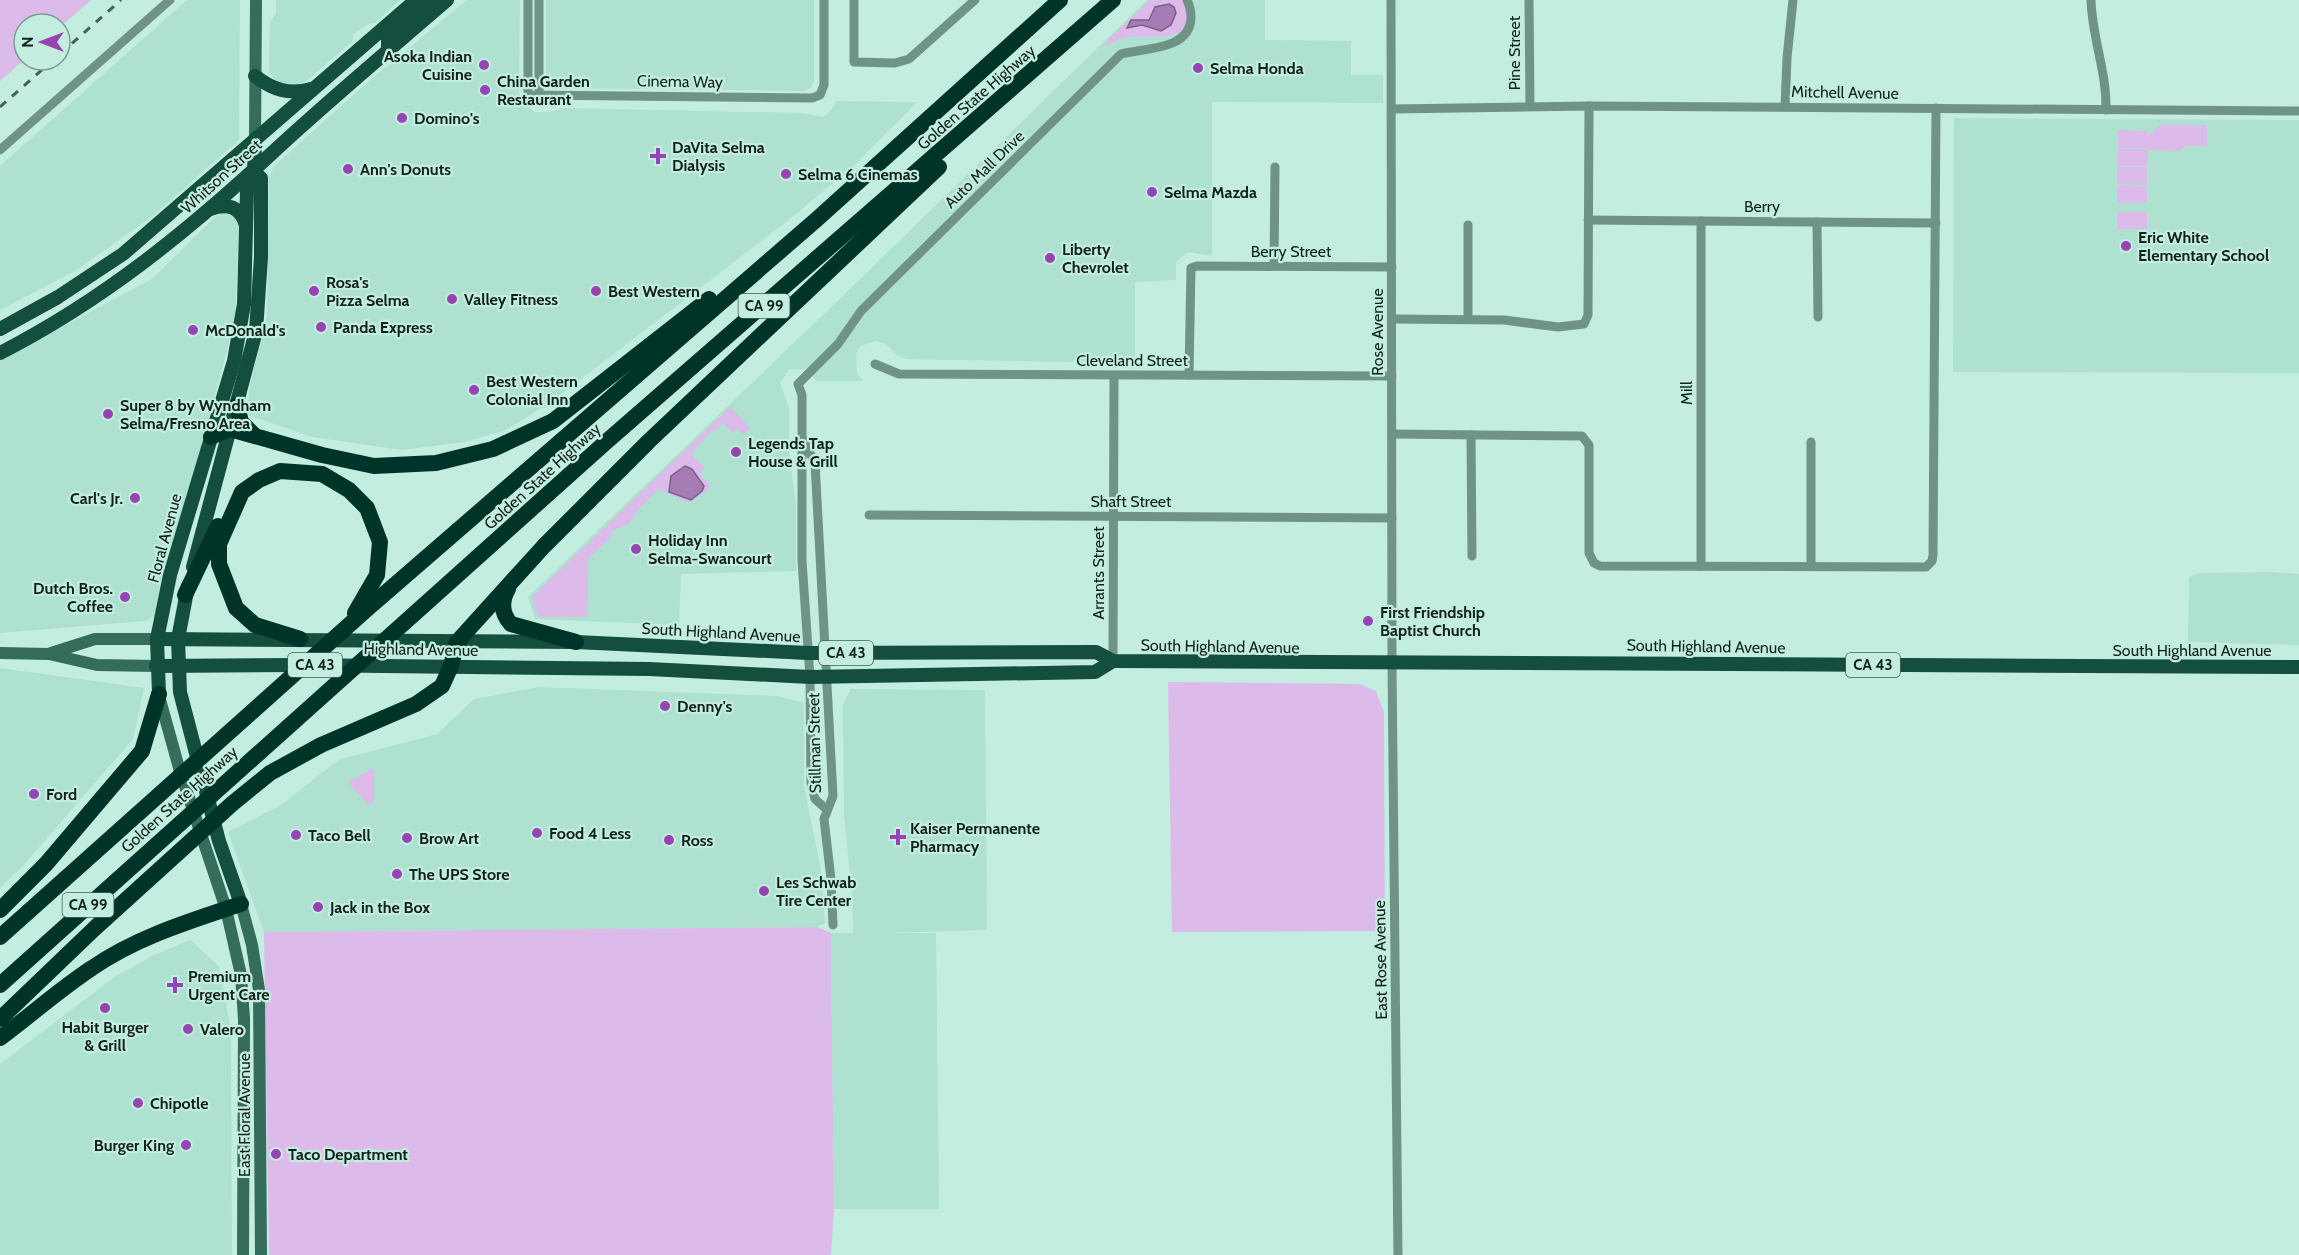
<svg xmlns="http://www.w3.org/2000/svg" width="2299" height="1255" viewBox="0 0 2299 1255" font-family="Cabin,sans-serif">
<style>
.built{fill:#aee1d0}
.green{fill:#dcbbea}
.water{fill:#a57cb6;stroke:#796188;stroke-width:1.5}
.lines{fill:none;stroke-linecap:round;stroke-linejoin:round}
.street{stroke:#709387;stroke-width:9}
.secondary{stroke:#356c5c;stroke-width:12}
.primary{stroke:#144e3f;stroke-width:14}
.highway{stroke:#003428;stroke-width:16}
.rail{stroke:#475f57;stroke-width:3;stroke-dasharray:8 8;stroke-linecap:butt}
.poi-dot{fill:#9644b3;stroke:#c3eedf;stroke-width:2}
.labels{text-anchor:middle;stroke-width:4.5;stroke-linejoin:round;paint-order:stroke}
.shield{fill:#c3eedf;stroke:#465e56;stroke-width:1.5}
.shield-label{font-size:15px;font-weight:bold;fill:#11211c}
.street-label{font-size:16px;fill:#11211c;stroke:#c3eedf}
.poi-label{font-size:16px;font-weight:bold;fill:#11211c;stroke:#c3eedf;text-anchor:start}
</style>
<rect width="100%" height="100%" fill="#c3eedf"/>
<g class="built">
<path d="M187 0H240L239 140 154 215 75 271 0 310V166Z"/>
<path d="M276 0H400L375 23 368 24 353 34V41L305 82 295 86 276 83 269 71 270 21 276 14Z"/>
<path d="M467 0H520L519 93 525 104 535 112H549L563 108 802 113 823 117 831 111 836 101 917 102 856 164 786 222 551 402 506 430 465 442 402 450 312 437 248 415 249 390 267 315 269 177 274 166 368 82Z"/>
<path d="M546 0H814V80L811 88 803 91 554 88 547 83 546 78Z"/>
<path d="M1147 0H1265V40L1351 41V75H1383V103L1212 102V256L1187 252 1176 262V280L1135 282V363L906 359 897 355 886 344 876 341 860 346 856 354 857 373 863 381H816L806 369H789L780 383 789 408V451L796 505V571L681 574 679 625 535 619 528 597 822 316Z"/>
<path d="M1954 118 2299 120V373L1953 372Z"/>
<path d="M224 213 238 219 239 225 235 320 192 480 160 583 156 615 145 621 0 633V360L152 279 216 216Z"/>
<path d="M2271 572 2299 574V645L2188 642 2189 577 2199 573Z"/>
<path d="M0 668 144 688 133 739 22 867 0 887Z"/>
<path d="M539 687 778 696 804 703V786L821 870 825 923 817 927 264 932 228 832 281 805 338 760 437 734 474 699Z"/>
<path d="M851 689 985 690 987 930 884 933H936L939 1209H834L831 933H853L852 895 844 815 843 705Z"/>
<path d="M190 940 219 966 231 1032 232 1255H0V1064L116 976 152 956Z"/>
</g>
<g class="green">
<path d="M0 0H91L60 27V24H24V60L0 81Z"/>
<path d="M1150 0H1182L1188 5 1187 27C1164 47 1133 27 1109 45L1105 42Z"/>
<path d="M2160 125H2207V146H2185L2180 151 2149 150 2148 146V148H2118V130L2148 131V136Z"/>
<path d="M2118 149H2148L2147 166H2117Z"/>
<path d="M2117 167H2147V185L2117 184Z"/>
<rect x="2117" y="186" width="30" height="17"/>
<rect x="2117" y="212" width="30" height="17"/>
<path d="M730 407 750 428 743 434 737 429 733 433 723 423 714 432 712 430 691 454 705 468 699 474 710 485 706 491 689 503 659 489 637 511 629 524 612 531 610 538 588 559 587 617H538L532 597Z"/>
<path d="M1168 682 1359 684 1376 691 1384 712 1385 931 1172 932Z"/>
<path d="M374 768V801L368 805 348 782Z"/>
<path d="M817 927 831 933 834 1209 831 1255H269L264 932Z"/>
</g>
<g class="water">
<path d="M1169 4 1174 7 1176 13 1171 25 1161 31 1142 25 1127 28 1131 20H1149L1155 7Z"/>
<path d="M685 466 692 469 704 486 702 491 691 500 669 492 671 476Z"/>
</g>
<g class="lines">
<g class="street">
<path d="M528 0V95L812 98 820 95 824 85V0"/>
<path d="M539 0V95"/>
<path d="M854 0V62L895 63 909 59 975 0"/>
<path d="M1391 0 1392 665 1398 1255"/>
<path d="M1529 0 1530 106"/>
<path d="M2091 0C2092 38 2107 72 2106 110"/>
<path d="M1785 107 1787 58 1793 0"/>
<path d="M1392 109 1589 106 2299 111"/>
<path d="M0 150 170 0"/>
<path d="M1588 220 1936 223"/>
<path d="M1701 221V566"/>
<path d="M1817 222 1818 317"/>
<path d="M1274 266 1275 167"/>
<path d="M1468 318V225"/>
<path d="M1392 319 1504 320 1558 327 1584 324 1588 315 1589 106"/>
<path d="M875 364 899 374 1392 376"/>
<path d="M1189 375 1191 268 1197 266 1392 267"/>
<path d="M1392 434 1582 436 1589 445V553L1594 563 1600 566 1926 567 1932 561 1933 555 1936 108"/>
<path d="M1471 435 1472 556"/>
<path d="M803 439 815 463 833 796 824 819 831 879 833 925"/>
<path d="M869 515 1392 518"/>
<path d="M1811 566V442"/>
<path d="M1113 661 1114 376"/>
<path d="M826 809 815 799 811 783 810 677 802 561V395L798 384 838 344 861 311 1121 54C1145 48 1190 50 1191 18 1191 12 1190 6 1187 0"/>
</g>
<g class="secondary">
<path d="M255 139 256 0"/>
<path d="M0 653 49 654 97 665 156 666"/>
<path d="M51 653 95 639H157"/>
<path d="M159 696 179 768 226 909 241 975 244 1019 243 1255"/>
<path d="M241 904 252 945 259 990 261 1255"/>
</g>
<g class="primary">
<path d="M388 51V37L430 0"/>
<path d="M255 76C273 90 289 95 311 89"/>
<path d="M210 209C228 203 240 206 246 225"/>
<path d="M0 329 58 297 123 254 416 0"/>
<path d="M0 353C102 301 188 231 271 154 328 101 388 51 447 0"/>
<path d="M193 567 256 331 261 257V178L254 172"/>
<path d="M188 586 178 639 180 692 219 841 241 904"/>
<path d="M157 639 576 642 808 653 1096 652 1113 661 2299 667"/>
<path d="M156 666 299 665 649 669 810 677 1095 672 1113 661"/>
<path d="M159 694 157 639 170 575 234 361 244 304 247 191 254 172 255 139"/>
</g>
<g class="highway">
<path d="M237 405 241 422 254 435"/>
<path d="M211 437 230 429 322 455 374 466 436 463 493 449 553 421 709 299"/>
<path d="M508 589C501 601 501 613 511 624L576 642"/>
<path d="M185 595 218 526"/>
<path d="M300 639 255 625 236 608 219 564V544L242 492 259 480 280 471 322 474 349 490 367 508 380 542 377 575 355 613"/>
<path d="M0 910 46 864 142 751 159 694"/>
<path d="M0 937 367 609 816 220 1060 0"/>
<path d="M0 985 606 442 1113 0"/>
<path d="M0 1019 95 928 233 803 270 773 321 745 416 704 442 686 451 666 457 642 544 546 649 441 939 167"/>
<path d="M0 1038C31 1015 60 989 92 968 137 937 190 921 241 904"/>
</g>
<g class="rail">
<path d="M60 54 121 0"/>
<path d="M0 107 53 60"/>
</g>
</g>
<g class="poi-dot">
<circle cx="484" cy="65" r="6"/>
<circle cx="1198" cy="68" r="6"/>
<circle cx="485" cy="90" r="6"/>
<circle cx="402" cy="118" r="6"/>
<path d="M655 147h6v6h6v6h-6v6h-6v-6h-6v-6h6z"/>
<circle cx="348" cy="169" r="6"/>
<circle cx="786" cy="174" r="6"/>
<circle cx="1152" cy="192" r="6"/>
<circle cx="2126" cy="246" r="6"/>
<circle cx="1050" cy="258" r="6"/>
<circle cx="314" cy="291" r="6"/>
<circle cx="596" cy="291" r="6"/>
<circle cx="452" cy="299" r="6"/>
<circle cx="321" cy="327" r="6"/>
<circle cx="193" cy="330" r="6"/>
<circle cx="474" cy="390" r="6"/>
<circle cx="108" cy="414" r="6"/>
<circle cx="736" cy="452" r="6"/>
<circle cx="135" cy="498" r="6"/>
<circle cx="636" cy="549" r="6"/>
<circle cx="125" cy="597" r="6"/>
<circle cx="1368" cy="621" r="6"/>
<circle cx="665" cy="706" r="6"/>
<circle cx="34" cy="794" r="6"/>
<circle cx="537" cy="833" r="6"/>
<circle cx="296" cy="835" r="6"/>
<path d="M895 828h6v6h6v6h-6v6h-6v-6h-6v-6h6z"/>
<circle cx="407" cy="838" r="6"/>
<circle cx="669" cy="840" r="6"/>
<circle cx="397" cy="874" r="6"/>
<circle cx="764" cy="891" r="6"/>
<circle cx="318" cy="907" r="6"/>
<path d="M172 976h6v6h6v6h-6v6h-6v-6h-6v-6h6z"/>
<circle cx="105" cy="1008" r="6"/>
<circle cx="188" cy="1029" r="6"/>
<circle cx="138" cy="1103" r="6"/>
<circle cx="186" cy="1145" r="6"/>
<circle cx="276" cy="1154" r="6"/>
</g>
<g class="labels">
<g class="shield">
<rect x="738.5" y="294" width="51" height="24" rx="4.5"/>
<rect x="819" y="641" width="54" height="24" rx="4.5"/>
<rect x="288" y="653" width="54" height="24" rx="4.5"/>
<rect x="1846" y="653" width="54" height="24" rx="4.5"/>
<rect x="62.5" y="893" width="51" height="24" rx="4.5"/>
</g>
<g class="shield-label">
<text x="764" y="311">CA 99</text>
<text x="846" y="658">CA 43</text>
<text x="315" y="670">CA 43</text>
<text x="1873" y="670">CA 43</text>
<text x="88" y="910">CA 99</text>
</g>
<g class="street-label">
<text transform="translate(1514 53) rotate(-90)" y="6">Pine Street</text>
<text transform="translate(680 81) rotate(1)" y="6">Cinema Way</text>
<text transform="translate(1845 92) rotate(1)" y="6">Mitchell Avenue</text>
<text transform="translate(976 97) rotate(-41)" y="6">Golden State Highway</text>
<text transform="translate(984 169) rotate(-44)" y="6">Auto Mall Drive</text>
<text transform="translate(221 176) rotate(-42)" y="6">Whitson Street</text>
<text x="1762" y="212">Berry</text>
<text x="1291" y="257">Berry Street</text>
<text transform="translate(1377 332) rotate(-90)" y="6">Rose Avenue</text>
<text x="1132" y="366">Cleveland Street</text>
<text transform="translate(1686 393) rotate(-90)" y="6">Mill</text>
<text transform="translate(542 476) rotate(-42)" y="6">Golden State Highway</text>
<text x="1131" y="507">Shaft Street</text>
<text transform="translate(164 538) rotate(-75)" y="6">Floral Avenue</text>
<text transform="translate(1098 573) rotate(-90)" y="6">Arrants Street</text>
<text transform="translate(721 632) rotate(3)" y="6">South Highland Avenue</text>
<text transform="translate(1220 646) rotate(1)" y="6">South Highland Avenue</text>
<text transform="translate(1706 646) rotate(1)" y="6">South Highland Avenue</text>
<text transform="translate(421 649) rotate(1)" y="6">Highland Avenue</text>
<text x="2192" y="656">South Highland Avenue</text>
<text transform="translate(814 743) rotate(-91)" y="6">Stillman Street</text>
<text transform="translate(179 799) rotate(-42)" y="6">Golden State Highway</text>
<text transform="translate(1380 960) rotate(-91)" y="6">East Rose Avenue</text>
<text transform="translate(244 1115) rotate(-90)" y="6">East Floral Avenue</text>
</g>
<g class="poi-label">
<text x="472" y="62" text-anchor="end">Asoka Indian<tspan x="472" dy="18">Cuisine</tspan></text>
<text x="1210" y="74">Selma Honda</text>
<text x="497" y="87">China Garden<tspan x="497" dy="18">Restaurant</tspan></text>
<text x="414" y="124">Domino's</text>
<text x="672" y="153">DaVita Selma<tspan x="672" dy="18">Dialysis</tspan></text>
<text x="360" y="175">Ann's Donuts</text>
<text x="798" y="180">Selma 6 Cinemas</text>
<text x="1164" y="198">Selma Mazda</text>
<text x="2138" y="243">Eric White<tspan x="2138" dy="18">Elementary School</tspan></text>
<text x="1062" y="255">Liberty<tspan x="1062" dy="18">Chevrolet</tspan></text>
<text x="326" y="288">Rosa's<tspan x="326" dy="18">Pizza Selma</tspan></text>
<text x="608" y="297">Best Western</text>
<text x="464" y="305">Valley Fitness</text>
<text x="333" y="333">Panda Express</text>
<text x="205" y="336">McDonald's</text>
<text x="486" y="387">Best Western<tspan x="486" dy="18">Colonial Inn</tspan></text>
<text x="120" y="411">Super 8 by Wyndham<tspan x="120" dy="18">Selma/Fresno Area</tspan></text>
<text x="748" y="449">Legends Tap<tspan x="748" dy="18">House &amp; Grill</tspan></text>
<text x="123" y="504" text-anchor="end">Carl's Jr.</text>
<text x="648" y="546">Holiday Inn<tspan x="648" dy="18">Selma-Swancourt</tspan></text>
<text x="113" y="594" text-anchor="end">Dutch Bros.<tspan x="113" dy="18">Coffee</tspan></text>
<text x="1380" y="618">First Friendship<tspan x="1380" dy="18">Baptist Church</tspan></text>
<text x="677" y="712">Denny's</text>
<text x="46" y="800">Ford</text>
<text x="910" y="834">Kaiser Permanente<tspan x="910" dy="18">Pharmacy</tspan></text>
<text x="549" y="839">Food 4 Less</text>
<text x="308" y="841">Taco Bell</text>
<text x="419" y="844">Brow Art</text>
<text x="681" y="846">Ross</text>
<text x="409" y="880">The UPS Store</text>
<text x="776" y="888">Les Schwab<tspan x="776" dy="18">Tire Center</tspan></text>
<text x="330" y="913">Jack in the Box</text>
<text x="188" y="982">Premium<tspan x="188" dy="18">Urgent Care</tspan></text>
<text x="105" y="1033" text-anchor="middle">Habit Burger<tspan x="105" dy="18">&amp; Grill</tspan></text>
<text x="200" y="1035">Valero</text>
<text x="150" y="1109">Chipotle</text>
<text x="174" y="1151" text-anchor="end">Burger King</text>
<text x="288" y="1160">Taco Department</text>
</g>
</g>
<g transform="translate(42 42) rotate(270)"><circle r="28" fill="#c3eedf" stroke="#7c9c91" stroke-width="1.5"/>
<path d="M0-4.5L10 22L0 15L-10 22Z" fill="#9644b3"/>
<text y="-9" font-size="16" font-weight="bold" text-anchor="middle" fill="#11211c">N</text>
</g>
</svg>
